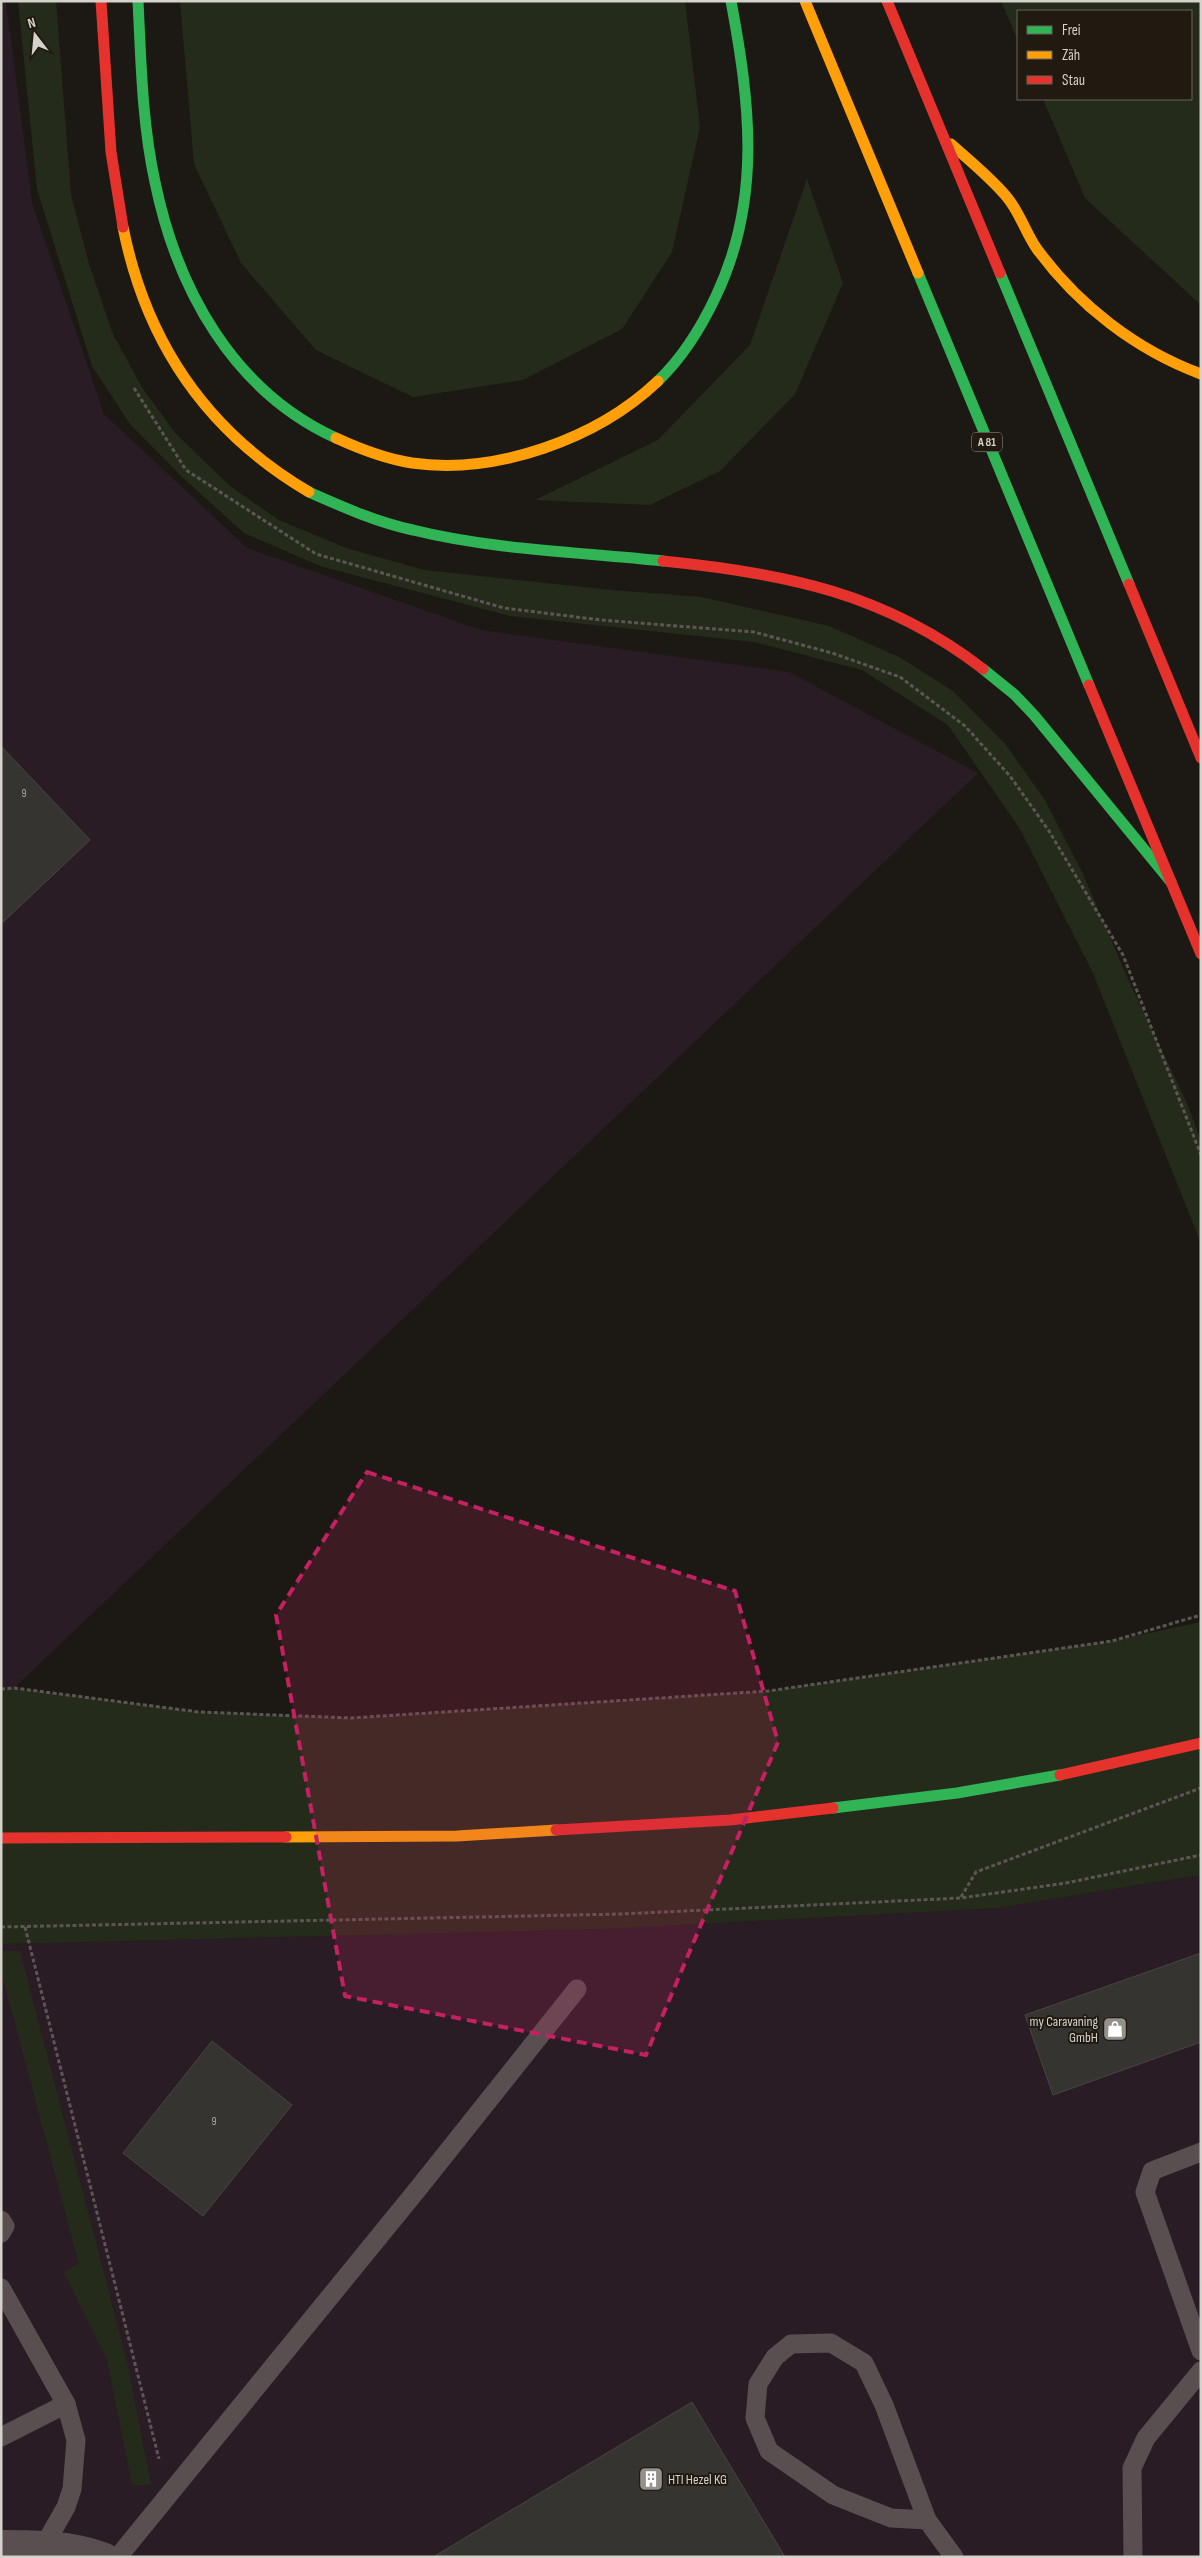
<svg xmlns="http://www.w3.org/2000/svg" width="1202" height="2558" viewBox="0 0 1202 2558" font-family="'Sofia Sans Condensed',sans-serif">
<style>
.industrial{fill:#291c25}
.green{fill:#252b1a}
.building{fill:#363430;stroke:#484541}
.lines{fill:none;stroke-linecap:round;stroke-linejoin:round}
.path{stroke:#5d5555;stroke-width:3;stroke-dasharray:4 2.5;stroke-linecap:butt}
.lane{stroke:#594f50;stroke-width:19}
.street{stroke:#594f50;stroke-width:28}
.fast{stroke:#30b455;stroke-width:11}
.slow{stroke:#ff9f0a;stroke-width:11}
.jam{stroke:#e5322d;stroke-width:11}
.marked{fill:#c32161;fill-opacity:0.2;stroke:#c32161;stroke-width:4;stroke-dasharray:10 6;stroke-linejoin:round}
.labels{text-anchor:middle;stroke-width:4;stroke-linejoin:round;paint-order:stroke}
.number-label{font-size:11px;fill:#adaaa4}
.shield{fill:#201a11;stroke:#9f9a93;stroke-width:1}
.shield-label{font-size:12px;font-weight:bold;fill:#d5d1cb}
.poi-label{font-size:14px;fill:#d5d1cb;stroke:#201a11;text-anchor:end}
</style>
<rect width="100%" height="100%" fill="#1c1914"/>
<g class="industrial">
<path d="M1 1H6L32 203 104 414 247 548 481 630 789 672 978 773 14 1688 1 1689Z"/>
<path d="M1201 1875V2557H1V1944L606 1929 998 1908Z"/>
</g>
<g class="green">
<path d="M18 1H56L71 195 89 264 112 332 141 386 175 433 231 487 279 520 346 548 424 570 612 590 701 597 829 626 901 658 953 691 1005 744 1045 800 1083 874 1127 977 1186 1101 1201 1141V1243L1093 973 1020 829 948 725 862 670 754 642 510 616 320 566 244 533 182 477 130 424 92 366 37 189Z"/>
<path d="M180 1H685L700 127 672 252 622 329 523 380 413 397 316 350 241 263 194 164Z"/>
<path d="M1001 1H1201V305L1085 198 1043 99H1191V11H1018V41Z"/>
<path d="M807 179 843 283 795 394 720 471 650 505 535 500 658 440 750 345Z"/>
<path d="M1201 1622V1875L998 1908 606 1929 1 1944V1689L14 1688 199 1712 351 1718 768 1691 1112 1641Z"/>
<path d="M1 1951H20L127 2362 151 2485H132L107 2360 64 2272 79 2264 1 1971Z"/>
</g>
<g class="building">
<path d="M1 746 90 840 1 924Z"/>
<path d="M1201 1953V2042L1053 2095 1025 2015Z"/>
<path d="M212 2041 292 2105 203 2216 123 2153Z"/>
<path d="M692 2402 785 2557H433Z"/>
</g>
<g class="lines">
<g class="path">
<path d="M134 388 186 470 316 554 504 608 601 620 754 632 832 653 900 677 965 726 1010 776 1049 831 1123 955 1201 1155"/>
<path d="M1 1689 14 1688 199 1712 351 1718 768 1691 1112 1641 1201 1615"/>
<path d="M961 1897 976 1872 1201 1788"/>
<path d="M1 1927 621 1914 961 1898 1066 1883 1201 1855"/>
<path d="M25 1927 159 2459"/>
</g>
<g class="lane">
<path d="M1201 2152 1152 2171 1145 2192 1201 2351"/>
<path d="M1 2220 5 2226 1 2233"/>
<path d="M1 2288 66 2404 76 2440 72 2489 66 2507 45 2544"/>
<path d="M1 2437 66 2404"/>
<path d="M927 2520 891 2518 833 2495 769 2451 755 2418 758 2384 775 2357 791 2344 831 2343 864 2363 884 2405 927 2520 954 2557"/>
<path d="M118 2557 417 2190 577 1989"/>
<path d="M1133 2557 1132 2468 1146 2438 1201 2371"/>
</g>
<path class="street" d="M1 2544C37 2544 72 2544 105 2557"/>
<g class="fast">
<path d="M138 1C141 61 142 123 155 182 177 289 233 391 336 438"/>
<path d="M918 273 1089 685"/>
<path d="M1000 273 1129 584"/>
<path d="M658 381C683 357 701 328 716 296 762 199 750 103 731 1"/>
<path d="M309 492C343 507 376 522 413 530 494 550 580 552 663 561"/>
<path d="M983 669 1015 695 1034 715 1171 882"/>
<path d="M833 1808 957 1793 1060 1775"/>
</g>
<g class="slow">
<path d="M805 1 918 273"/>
<path d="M951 144C970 161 990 177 1006 196 1020 212 1025 232 1037 249 1078 305 1136 350 1201 374"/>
<path d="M123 227C146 343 207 432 309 492"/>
<path d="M336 438C360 449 386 459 412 463 496 475 597 439 658 381"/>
<path d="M286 1837 457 1836 556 1830"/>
</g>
<g class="jam">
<path d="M101 1 111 152 123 227"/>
<path d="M887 1 1000 273"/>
<path d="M663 561C784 573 885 593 983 669"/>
<path d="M1129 584 1201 758"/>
<path d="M1089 685 1201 954"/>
<path d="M1060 1775 1201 1743"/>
<path d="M556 1830 730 1820 833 1808"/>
<path d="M1 1838 286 1837"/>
</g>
</g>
<path class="marked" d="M367 1472 735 1591 778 1742 646 2055 345 1996 276 1615Z"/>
<defs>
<symbol id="shop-square" viewBox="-11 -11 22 22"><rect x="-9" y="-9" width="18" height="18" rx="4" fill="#94918b" stroke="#201a11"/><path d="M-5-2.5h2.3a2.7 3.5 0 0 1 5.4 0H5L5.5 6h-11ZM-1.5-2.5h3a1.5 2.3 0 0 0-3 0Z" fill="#fff"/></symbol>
<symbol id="building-square" viewBox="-11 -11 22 22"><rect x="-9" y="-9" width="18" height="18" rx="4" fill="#94918b" stroke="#201a11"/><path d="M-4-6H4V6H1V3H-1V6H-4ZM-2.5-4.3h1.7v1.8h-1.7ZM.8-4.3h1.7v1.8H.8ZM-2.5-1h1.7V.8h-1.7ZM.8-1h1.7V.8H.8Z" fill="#fff"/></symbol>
</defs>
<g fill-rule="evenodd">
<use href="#shop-square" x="1101" y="2015" width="28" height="28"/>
<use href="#building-square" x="637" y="2465" width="28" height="28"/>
</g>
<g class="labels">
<g class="number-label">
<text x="24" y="797">9</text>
<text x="214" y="2125">9</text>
</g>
<rect class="shield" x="972" y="432.5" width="30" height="19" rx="4"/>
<g class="shield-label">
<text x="987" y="446">A 81</text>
</g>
<g class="poi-label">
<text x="1098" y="2026">my Caravaning<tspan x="1098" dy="16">GmbH</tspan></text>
<text x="668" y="2484" text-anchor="start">HTI Hezel KG</text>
</g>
</g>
<rect width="1202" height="2558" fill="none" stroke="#d5d1cb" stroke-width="5"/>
<rect x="1017" y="10" width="175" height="90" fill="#201a11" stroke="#68635b"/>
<rect x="1027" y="26" width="25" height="8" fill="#30b455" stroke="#68635b"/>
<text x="1062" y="35" font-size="15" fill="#d5d1cb">Frei</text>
<rect x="1027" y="51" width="25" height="8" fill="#ff9f0a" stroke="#68635b"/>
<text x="1062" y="60" font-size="15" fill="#d5d1cb">Zäh</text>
<rect x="1027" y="76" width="25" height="8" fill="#e5322d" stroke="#68635b"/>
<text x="1062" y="85" font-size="15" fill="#d5d1cb">Stau</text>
<g transform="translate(35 35) rotate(344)" stroke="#201a11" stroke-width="4" paint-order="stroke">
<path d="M0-4L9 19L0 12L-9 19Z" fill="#d5d1cb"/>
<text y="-8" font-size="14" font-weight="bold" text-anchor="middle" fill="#d5d1cb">N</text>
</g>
</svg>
